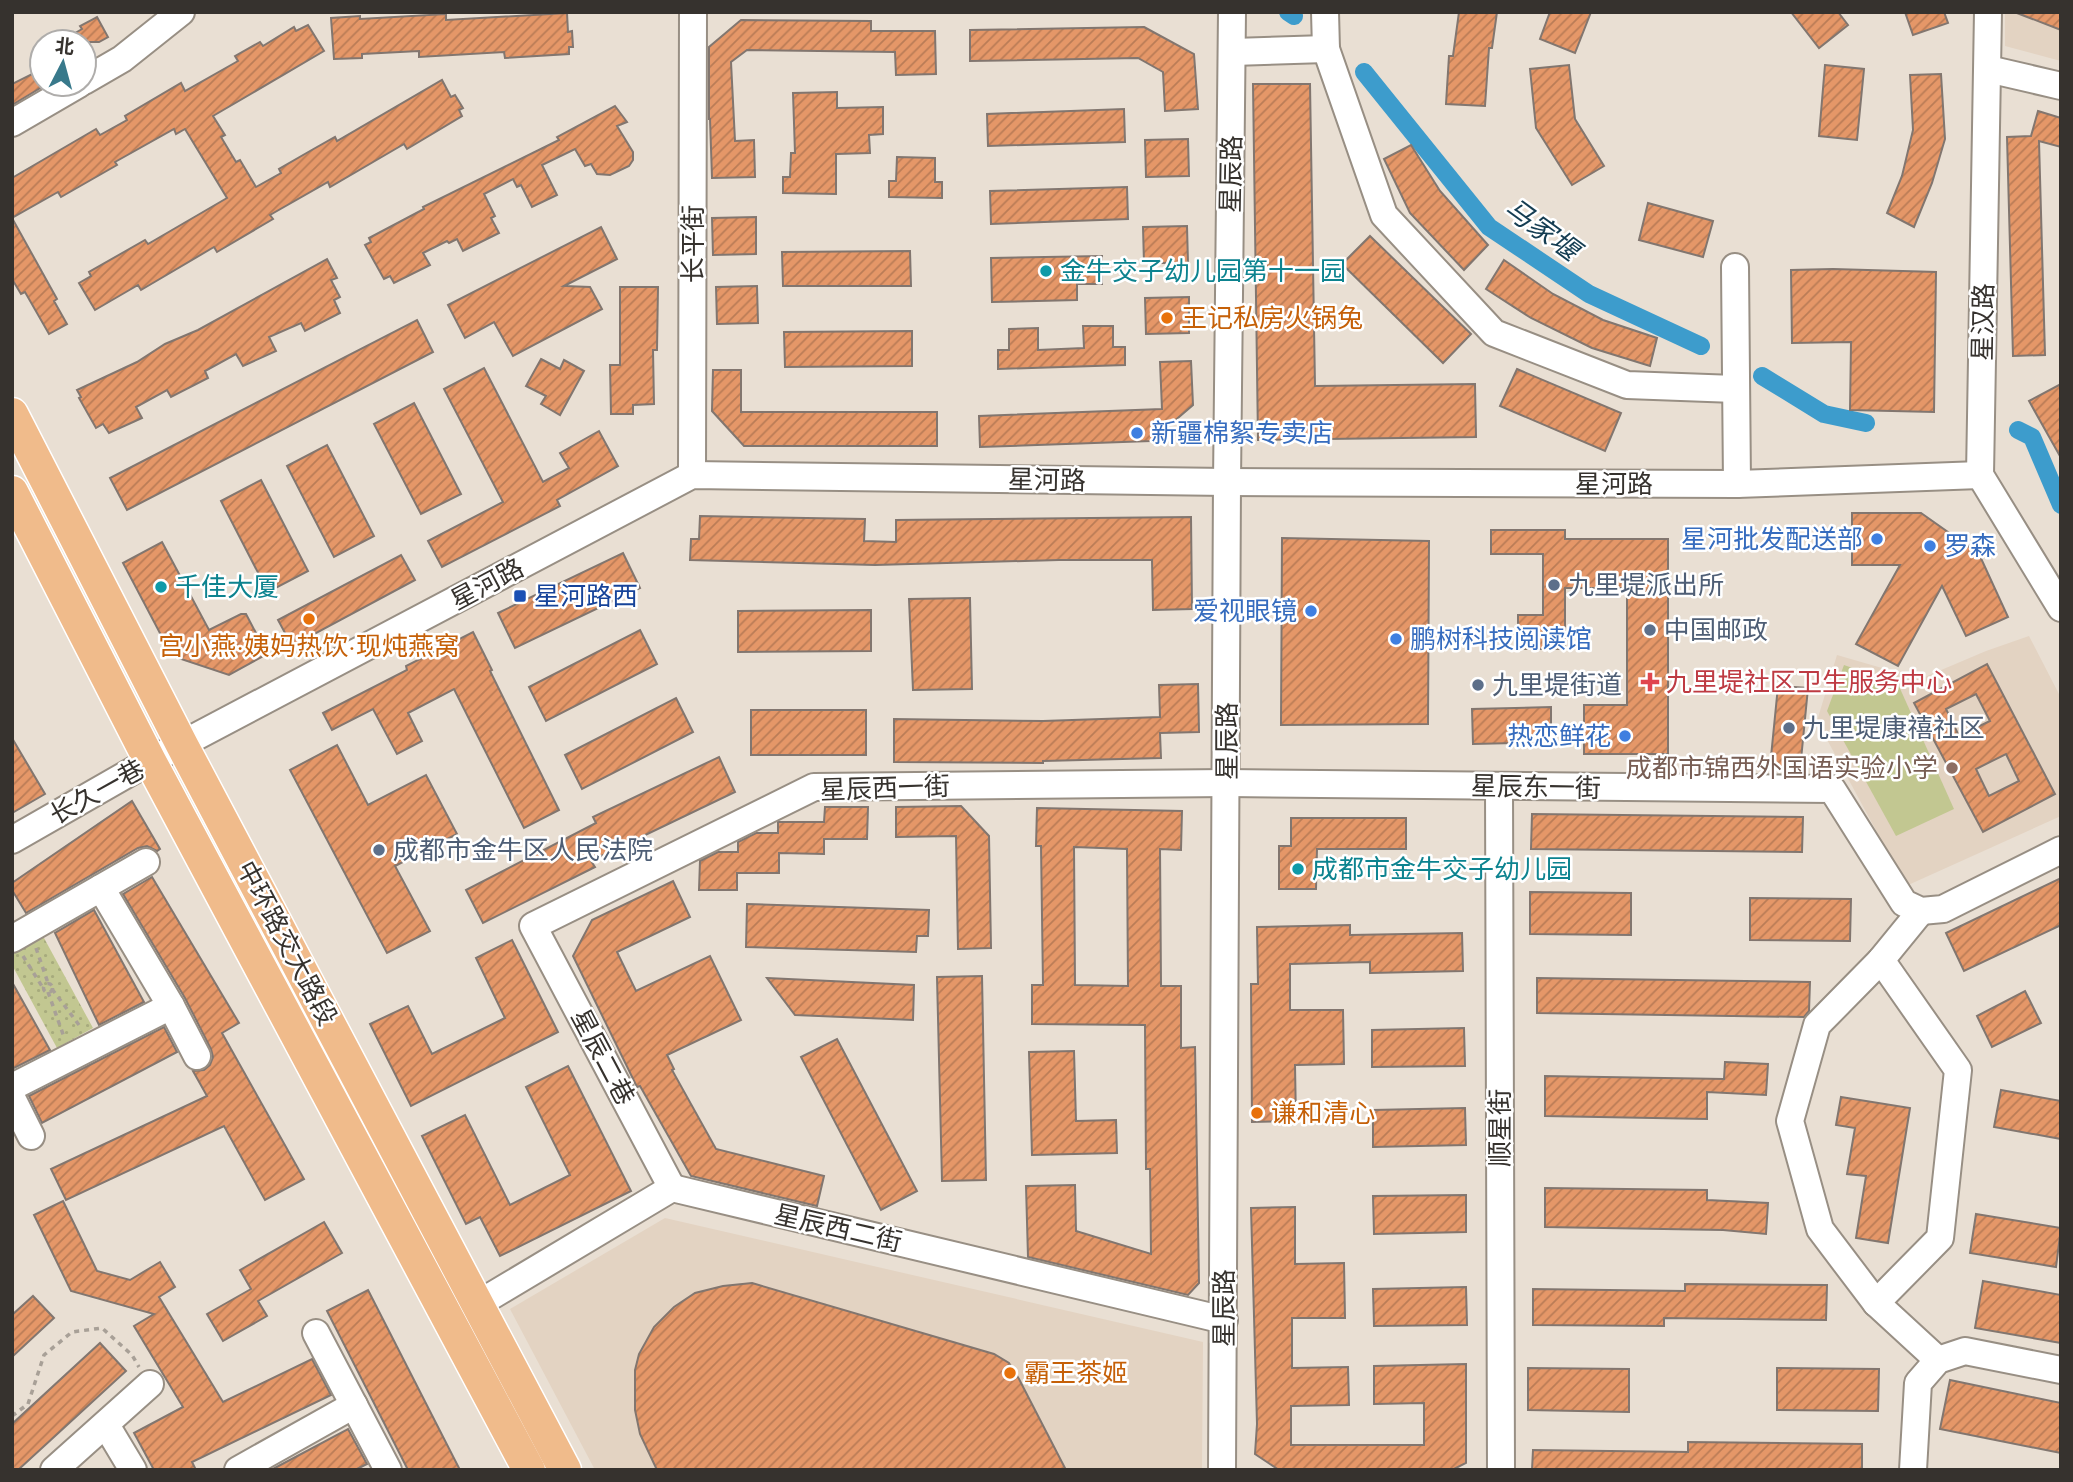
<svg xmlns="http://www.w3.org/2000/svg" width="2073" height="1482" viewBox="0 0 2073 1482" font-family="Jost,'Noto Sans SC',sans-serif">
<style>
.built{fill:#e3d3c2}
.green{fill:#c2c791}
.garden{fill:url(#garden-dots)}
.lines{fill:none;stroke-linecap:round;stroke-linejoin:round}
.canal{stroke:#3d9ccc;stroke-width:18}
.building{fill:url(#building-hatch);stroke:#82766f;stroke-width:2;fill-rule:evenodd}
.minor-casing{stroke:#988f84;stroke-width:30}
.major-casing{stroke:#fff;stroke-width:35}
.path{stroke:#a8a097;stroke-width:3.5;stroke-dasharray:5 5;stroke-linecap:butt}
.minor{stroke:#fff;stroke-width:26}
.major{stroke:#f0bb8b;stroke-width:32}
.culture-dot{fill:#0f9aa8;stroke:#fff;stroke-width:2.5}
.food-dot{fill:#e8710a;stroke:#fff;stroke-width:2.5}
.shop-dot{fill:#3f7fe0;stroke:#fff;stroke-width:2.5}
.service-dot{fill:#5c6f8a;stroke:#fff;stroke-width:2.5}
.transit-dot{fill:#1a4fb4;stroke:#fff;stroke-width:2.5}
.health-dot{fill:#e0444e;stroke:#fff;stroke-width:2.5}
.education-dot{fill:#8d6e63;stroke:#fff;stroke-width:2.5}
.labels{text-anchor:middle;stroke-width:5;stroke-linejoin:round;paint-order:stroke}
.street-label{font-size:26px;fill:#36322e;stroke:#fff}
.culture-label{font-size:26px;fill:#0d838f;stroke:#fff;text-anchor:start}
.food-label{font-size:26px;fill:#c56008;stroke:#fff;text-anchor:start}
.shop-label{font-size:26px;fill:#366cbe;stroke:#fff;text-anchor:start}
.service-label{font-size:26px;fill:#4e5e75;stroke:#fff;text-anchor:start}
.transit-label{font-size:26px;fill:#164399;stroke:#fff;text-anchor:start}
.health-label{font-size:26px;fill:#be3a42;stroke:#fff;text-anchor:start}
.education-label{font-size:26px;fill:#785e54;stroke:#fff;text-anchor:end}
.water-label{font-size:28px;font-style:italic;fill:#153d52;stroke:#fff}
</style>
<defs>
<pattern id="garden-dots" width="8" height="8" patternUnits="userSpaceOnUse" patternTransform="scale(1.75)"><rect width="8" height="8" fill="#c2c791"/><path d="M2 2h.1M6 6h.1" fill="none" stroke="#a7ab7d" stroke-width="1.8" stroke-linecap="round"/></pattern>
<pattern id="building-hatch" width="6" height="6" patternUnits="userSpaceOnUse" patternTransform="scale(1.75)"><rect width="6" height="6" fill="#e59768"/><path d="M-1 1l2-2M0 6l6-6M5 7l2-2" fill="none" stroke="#ba7c56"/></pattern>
</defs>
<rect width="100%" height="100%" fill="#e9dfd3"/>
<g class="built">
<path d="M2005 12H2061V61L2005 46Z"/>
<path d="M2029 636 2061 698V816L1906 886 1817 721 1837 655 1920 679 1986 651Z"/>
<path d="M665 1218 1203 1342 1202 1470H595L510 1309Z"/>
</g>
<path class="green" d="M1844 665 1898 684 1954 809 1896 836 1827 711Z"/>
<path class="garden" d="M38 927 93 1028 57 1048 12 965V940Z"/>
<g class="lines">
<g class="canal">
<path d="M1288 12 1294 16"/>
<path d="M1364 72 1489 227 1589 294 1701 346"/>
<path d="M1762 376 1824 414 1866 423"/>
<path d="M2018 430 2032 437 2061 505"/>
</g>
</g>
<g class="building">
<path d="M1459 12H1497L1492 48H1489L1485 106 1446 104 1449 56H1453Z"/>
<path d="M1550 12H1591L1575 53 1540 39Z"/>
<path d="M1791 12H1838L1848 25 1819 48Z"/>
<path d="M1905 12H1944L1948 23 1913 35Z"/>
<path d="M2018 12H2061V30L2017 13Z"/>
<path d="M567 13 568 32 572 31 573 47H569V54L505 58 504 52 419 57V51L362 54V58L334 59 331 18 360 16V19L446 14V20Z"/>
<path d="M97 17 108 37 99 42H60L82 29 80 26Z"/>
<path d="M741 20 871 21V31H935L936 74 896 75 895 52 747 50 731 62 735 141 754 140 755 177 712 178 710 119H709V47Z"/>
<path d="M308 25 324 51 213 116 225 135 221 137 236 162 240 160 256 187 281 173 279 169 310 151 335 137 337 141 442 80 451 97 455 95 463 108 459 110 462 116 407 149 404 144 330 187 328 182 270 215 273 219 217 252 214 247 141 290 138 285 95 310 79 283 91 276 89 272 145 240 148 244 227 198 185 129 176 134 174 129 115 162 117 165 61 197 58 192 12 218 57 299 54 301 67 324 49 334 25 292 21 294 12 279V178L96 129 100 135 127 120 125 116 181 83 185 91 238 61 235 56 260 42 263 46 294 27 296 31Z"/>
<path d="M1144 27 1194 54 1198 109 1165 111 1163 72 1138 58 970 61V30Z"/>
<path d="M1569 65 1575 119 1604 166 1572 185 1536 128 1530 69Z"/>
<path d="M1825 65 1864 69 1857 140 1819 136Z"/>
<path d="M42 69V87L12 105V84Z"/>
<path d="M1941 74 1945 139 1932 183 1914 227 1887 213 1902 176 1913 130 1910 75Z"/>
<path d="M1253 84H1310L1315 386 1475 384 1476 437 1258 440Z"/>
<path d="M837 92V108L883 107V134L869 135 870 153 836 154V194L783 193V177H790L791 153H795L793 93Z"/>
<path d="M615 106 627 122 617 126 633 152V160L629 166 610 175 597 174 591 164 585 166 575 149 542 165 557 195 532 207 521 185 517 187 513 179 484 194 495 216 491 218 499 233 463 251 457 239 449 243 447 241 423 253 430 265 394 283 390 276 384 279 365 245 371 242 369 238 424 209 423 207 559 140 557 137Z"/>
<path d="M1124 109 1125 142 988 146 987 114Z"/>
<path d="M2038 111 2061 118V147L2039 141 2045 355 2013 356 2007 137 2031 136Z"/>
<path d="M1188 139 1189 176 1146 177 1145 140Z"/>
<path d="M1411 145 1440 191 1488 245 1464 270 1410 213 1384 159Z"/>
<path d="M897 157 935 158V182H942V198L889 197V181H896Z"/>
<path d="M1127 187 1128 219 991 224 990 191Z"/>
<path d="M1648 203 1713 221 1703 257 1639 240Z"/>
<path d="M756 217V254L713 255 712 218Z"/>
<path d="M1187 226 1188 263H1144L1143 227Z"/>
<path d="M601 227 617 259 564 286 590 287 602 309 513 356 494 322 465 338 448 305Z"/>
<path d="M1370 236 1471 334 1443 363 1342 264Z"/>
<path d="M910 251 911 286H783L782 252Z"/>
<path d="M1102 256V284H1077V300L992 302 991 258Z"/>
<path d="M327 259 337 278 331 280 340 297 334 300 340 313 305 331 301 323 269 337 276 351 243 366 236 354 205 371 208 378 171 397 167 390 136 407 142 418 109 433 103 424 96 428 79 398 81 397 77 390 137 362 165 344 198 330Z"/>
<path d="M1504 260 1553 294 1603 320 1657 338 1650 366 1592 348 1531 318 1486 289Z"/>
<path d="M1833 269 1936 272 1934 412 1850 410 1851 342 1792 343 1791 270Z"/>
<path d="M757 286 758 323 717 324 716 287Z"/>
<path d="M620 287H658L657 350H653L654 404 633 405V414H611L610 365H620Z"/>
<path d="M1189 297V333L1146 334 1145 298Z"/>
<path d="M417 320 433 352 127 510 110 478Z"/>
<path d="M1083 326H1113V347H1125V365L998 369V350H1009V329L1038 328V350L1084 348Z"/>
<path d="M912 331V366L785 367 784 332Z"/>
<path d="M541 359 560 369 564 360 584 371 560 415 541 404 546 396 526 386Z"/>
<path d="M1191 361 1193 405 1151 441 980 447 979 416 1162 409 1160 362Z"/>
<path d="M484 368 543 482 569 468 560 453 599 431 618 466 557 500 560 506 442 567 428 541 503 502 444 389Z"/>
<path d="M1517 369 1621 413 1605 451 1500 406Z"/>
<path d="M713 370H741V412H937V446H744L712 411Z"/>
<path d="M2061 384V458L2029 401Z"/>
<path d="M414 403 461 494 421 514 374 424Z"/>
<path d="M327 445 374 536 334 557 287 466Z"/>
<path d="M261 480 308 571 268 592 221 501Z"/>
<path d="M1852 513H1921L1979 554 2008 617 1966 636 1942 586 1898 666 1856 644 1900 565H1852Z"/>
<path d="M700 516 865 519 864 541 896 542V520L1191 517 1192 609 1153 610 1152 560H1059L875 565 690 560 691 539H699Z"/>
<path d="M1491 530H1565V539H1668V754H1584V705H1627V588H1565V649H1518V615H1543V554H1491Z"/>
<path d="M1282 538 1429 541 1428 724 1281 725Z"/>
<path d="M162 542 209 630 241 614H246L267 654 229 675 172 656 123 563Z"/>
<path d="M623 553 640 588 515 648 498 613Z"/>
<path d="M401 555 415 580 292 646 278 620Z"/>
<path d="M970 598 972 689 913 690 909 599Z"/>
<path d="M871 610V651L738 652V611Z"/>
<path d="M640 630 657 664 546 721 529 687Z"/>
<path d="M473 632 492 670 490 671 559 810 524 828 454 689 408 713 422 741 397 754 373 709 332 730 323 713 407 670 406 666Z"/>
<path d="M1987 664 2055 794 1983 832 1914 703ZM1976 694 1990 721 1959 736 1946 709ZM2006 754 2019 781 1989 796 1976 769Z"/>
<path d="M1198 684 1199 732 1160 733 1161 758 1043 761V763L894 762V719L1043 721 1160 717 1159 685Z"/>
<path d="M1778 686 1808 688 1800 770 1770 767Z"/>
<path d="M676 698 693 732 582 789 565 755Z"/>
<path d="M1551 707V742L1473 744 1472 709Z"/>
<rect x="751" y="710" width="115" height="45"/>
<path d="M12 738 45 794 12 813Z"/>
<path d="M337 745 368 805 426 775 457 834 395 866 430 931 387 953 290 770Z"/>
<path d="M719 757 735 792 591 861 595 867 483 923 466 890 596 823 593 817Z"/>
<path d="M132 801 160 849 157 851 147 846 138 848 26 913 12 890V883Z"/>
<path d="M961 806 989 836 991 948 958 949 956 836 896 837V807Z"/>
<path d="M825 807H868L867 839H824V854L779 853V873H737V890H699L700 861 718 852H738V842L756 833H778V822H824Z"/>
<path d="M1037 808 1182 811 1181 850 1160 849 1161 986H1181V1048L1195 1047 1199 1283 1188 1295 1028 1257 1026 1186 1075 1185 1076 1231 1151 1254 1150 1169H1146L1145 1025 1032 1024V985H1043L1041 846H1036ZM1074 847 1127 849 1128 986 1075 985Z"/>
<path d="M1532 814 1803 817 1802 852 1531 849Z"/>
<path d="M1291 818H1406V849H1317L1316 889H1279V846H1291Z"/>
<path d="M152 877 239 1023 222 1033 304 1179 265 1200 224 1126 66 1200 51 1169 207 1096 193 1071 204 1070 210 1065 213 1057 211 1049 185 998 123 894Z"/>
<path d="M2061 878V925L1964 971 1946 933Z"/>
<path d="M673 881 690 917 617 952 636 991 710 956 741 1020 667 1055 674 1069 672 1070 716 1149 824 1176 817 1206 691 1176 640 1086 637 1087 573 956 592 920Z"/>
<path d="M1530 892 1631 893V935L1530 934Z"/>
<path d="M1750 898 1851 899 1850 941 1750 940Z"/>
<path d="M747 904 929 910 928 936H917L916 952 746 947Z"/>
<path d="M94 910 144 1002 99 1025 55 933Z"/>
<path d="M1350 925V935L1462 933 1463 971 1370 973V962L1290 964V1010H1343L1344 1064 1295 1065 1296 1121 1252 1122 1251 984H1258L1257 927Z"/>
<path d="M512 940 558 1032 411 1106 370 1024 408 1006 432 1054 505 1018 476 958Z"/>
<path d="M982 976 986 1180 942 1181 937 977Z"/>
<path d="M767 978 914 985 913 1020 795 1015Z"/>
<path d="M1537 978 1810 982 1809 1011 1804 1017 1537 1013Z"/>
<path d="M12 982 50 1050 12 1069Z"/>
<path d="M2025 991 2041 1023 1992 1047 1977 1016Z"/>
<path d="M164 1027 177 1052 42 1123 29 1096Z"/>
<path d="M1464 1028 1465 1066 1372 1067V1030Z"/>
<path d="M837 1039 917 1191 881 1210 801 1057Z"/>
<path d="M1074 1051 1076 1121 1116 1120 1117 1153 1032 1155 1029 1052Z"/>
<path d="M1725 1062 1768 1064 1766 1095 1707 1092V1119L1545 1116V1076L1724 1079Z"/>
<path d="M568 1066 631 1191 500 1256 480 1217 466 1224 422 1136 465 1115 510 1205 570 1175 526 1087Z"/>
<path d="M2001 1090 2061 1101V1139L1994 1127Z"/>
<path d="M1841 1097 1910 1108 1888 1243 1856 1238 1866 1176 1847 1174 1855 1128 1836 1125Z"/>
<path d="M1465 1108 1466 1145 1373 1147V1110Z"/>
<path d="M1545 1188 1707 1190V1200L1768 1203 1766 1234 1723 1230 1545 1227Z"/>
<path d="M1466 1195V1232L1374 1234 1373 1196Z"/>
<path d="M63 1201 97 1271 130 1280 160 1262 175 1287 159 1297 223 1402 312 1359 331 1395 192 1462 196 1470H154L134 1433 183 1407 134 1326 154 1314 71 1291 34 1215Z"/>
<path d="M1295 1207V1264L1344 1263 1345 1318H1292V1368L1348 1367 1349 1405 1291 1406V1445H1424V1403L1374 1404V1366L1466 1364V1463L1452 1470H1279L1255 1454 1257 1424 1251 1208Z"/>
<path d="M1976 1214 2061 1228 2056 1267 1970 1253Z"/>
<path d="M324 1222 342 1253 258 1301 267 1316 223 1341 207 1314 251 1289 240 1270Z"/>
<path d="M1983 1281 2061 1295V1343L1975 1328Z"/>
<path d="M752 1283 994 1354 1009 1363 1019 1379 1066 1470H657L640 1434 635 1410V1370L639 1354 654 1327 674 1307 695 1293 723 1286Z"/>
<path d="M1685 1284 1827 1285 1826 1320 1664 1318V1326L1533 1325V1289L1685 1291Z"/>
<path d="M1466 1287 1467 1325 1374 1326 1373 1289Z"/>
<path d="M368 1290 460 1470H408L327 1311Z"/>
<path d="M33 1296 54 1318 12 1357V1315Z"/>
<path d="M100 1343 126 1371 18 1470H12V1424Z"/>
<path d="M1528 1368 1629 1369V1412L1528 1410Z"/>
<path d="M1777 1368 1879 1369 1878 1411 1777 1410Z"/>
<path d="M1950 1380 2061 1403V1453L1940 1429Z"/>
<path d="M348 1429 367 1464 355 1470H271Z"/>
<path d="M1688 1442 1862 1444V1470H1532L1533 1450 1688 1452Z"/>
</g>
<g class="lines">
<defs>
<g id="minor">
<path d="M1325 12 1326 49 1384 215 1494 333 1627 385 1735 389"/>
<path d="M1988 12 1980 475 2061 608"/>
<path d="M1233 52 1326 49"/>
<path d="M1988 69 2061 86"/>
<path d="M84 81 122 59 181 12"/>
<path d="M12 123 79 84"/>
<path d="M1735 267 1737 484"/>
<path d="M692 475 693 12"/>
<path d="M1499 787 1501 1470"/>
<path d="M12 840 150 761 692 475 1227 482 1737 484 1980 475"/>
<path d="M101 888 171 1006 197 1056"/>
<path d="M1921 911 1881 960 1817 1025 1790 1121 1820 1229 1876 1303 1938 1360"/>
<path d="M12 939 146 862"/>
<path d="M12 1087 171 1006"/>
<path d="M12 1098 31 1136"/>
<path d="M672 1188 533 926 814 787 1227 783 1832 789 1904 903 1921 911 1943 909 2061 850"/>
<path d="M1876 1303 1940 1238 1958 1070 1881 960"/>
<path d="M478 1304 672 1188 1224 1320"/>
<path d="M316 1333 388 1470"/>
<path d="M106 1425 133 1470"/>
<path d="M54 1470 150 1384"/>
<path d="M238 1470 354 1405"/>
<path d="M1222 1470 1227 482 1232 12"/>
<path d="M1913 1470 1918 1383 1938 1360 1965 1351 2061 1370"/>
</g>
<g id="major">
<path d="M12 414 182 745 565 1470"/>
<path d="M12 492 150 761 529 1470"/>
</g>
</defs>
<use href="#minor" class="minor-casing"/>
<use href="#major" class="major-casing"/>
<g class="path">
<path d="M36 948 48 983"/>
<path d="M23 956 43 988"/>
<circle cx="48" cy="988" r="4.5"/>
<path d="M52 989 82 1029"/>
<path d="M48 992 64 1037"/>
<path d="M12 1416 28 1404 44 1355 72 1332 102 1328 132 1355 139 1367"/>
</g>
<use href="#minor" class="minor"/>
<use href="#major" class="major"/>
</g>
<g class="culture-dot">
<circle cx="1046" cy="271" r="7"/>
<circle cx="161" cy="587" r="7"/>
<circle cx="1298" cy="869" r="7"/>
</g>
<g class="food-dot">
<circle cx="1167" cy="318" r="7"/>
<circle cx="309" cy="619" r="7"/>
<circle cx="1257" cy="1113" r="7"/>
<circle cx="1010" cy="1373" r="7"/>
</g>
<g class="shop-dot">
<circle cx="1137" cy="433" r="7"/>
<circle cx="1877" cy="539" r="7"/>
<circle cx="1930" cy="546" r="7"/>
<circle cx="1311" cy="611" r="7"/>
<circle cx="1396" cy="639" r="7"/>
<circle cx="1625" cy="736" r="7"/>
</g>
<g class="service-dot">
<circle cx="1554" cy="585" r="7"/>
<circle cx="1650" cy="630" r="7"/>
<circle cx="1478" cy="685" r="7"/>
<circle cx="1789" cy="728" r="7"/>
<circle cx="379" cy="850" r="7"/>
</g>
<rect class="transit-dot" x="513" y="589" width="14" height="14" rx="3.5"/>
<path class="health-dot" d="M1646.5 671.5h7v7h7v7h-7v7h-7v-7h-7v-7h7z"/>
<circle class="education-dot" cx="1952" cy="768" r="7"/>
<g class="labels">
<g class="street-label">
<text transform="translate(1231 174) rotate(-89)" y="9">星辰路</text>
<text transform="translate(693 244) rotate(-90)" y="9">长平街</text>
<text transform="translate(1983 322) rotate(-89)" y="9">星汉路</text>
<text transform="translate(1047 480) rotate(1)" y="9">星河路</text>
<text x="1614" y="493">星河路</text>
<text transform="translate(487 584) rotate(-28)" y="9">星河路</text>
<text transform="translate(1227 741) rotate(-90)" y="9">星辰路</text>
<text transform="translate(1536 787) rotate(1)" y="9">星辰东一街</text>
<text transform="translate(885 788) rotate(-2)" y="9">星辰西一街</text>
<text transform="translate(97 792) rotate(-29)" y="9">长久一巷</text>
<text transform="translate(287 943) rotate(62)" y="9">中环路交大路段</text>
<text transform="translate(603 1057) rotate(62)" y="9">星辰二巷</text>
<text transform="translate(1500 1128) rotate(-90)" y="9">顺星街</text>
<text transform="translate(838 1228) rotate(13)" y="9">星辰西二街</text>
<text transform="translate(1224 1308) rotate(-90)" y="9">星辰路</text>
</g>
<g class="culture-label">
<text x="1060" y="280">金牛交子幼儿园第十一园</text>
<text x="175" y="596">千佳大厦</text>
<text x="1312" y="878">成都市金牛交子幼儿园</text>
</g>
<g class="food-label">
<text x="1181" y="327">王记私房火锅兔</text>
<text x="309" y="655" text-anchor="middle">宫小燕·姨妈热饮·现炖燕窝</text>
<text x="1271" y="1122">谦和清心</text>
<text x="1024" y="1382">霸王茶姬</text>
</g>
<g class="shop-label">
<text x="1151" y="442">新疆棉絮专卖店</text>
<text x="1863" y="548" text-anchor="end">星河批发配送部</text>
<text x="1944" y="555">罗森</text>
<text x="1297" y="620" text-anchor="end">爱视眼镜</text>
<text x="1410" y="648">鹏树科技阅读馆</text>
<text x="1611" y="745" text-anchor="end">热恋鲜花</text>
</g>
<g class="service-label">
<text x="1568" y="594">九里堤派出所</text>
<text x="1664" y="639">中国邮政</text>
<text x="1492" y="694">九里堤街道</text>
<text x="1803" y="737">九里堤康禧社区</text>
<text x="393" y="859">成都市金牛区人民法院</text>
</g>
<g class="transit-label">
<text x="534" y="605">星河路西</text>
</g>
<g class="health-label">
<text x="1666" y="691">九里堤社区卫生服务中心</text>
</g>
<g class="education-label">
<text x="1938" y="777">成都市锦西外国语实验小学</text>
</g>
<g class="water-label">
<text transform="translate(1542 229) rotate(36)" y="10">马家堰</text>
</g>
</g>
<rect width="2073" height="1482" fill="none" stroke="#36322e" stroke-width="28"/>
<g transform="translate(63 63) rotate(6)"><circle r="33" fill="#ffffff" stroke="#afadab" stroke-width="2"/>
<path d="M0-5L12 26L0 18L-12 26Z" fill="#38798b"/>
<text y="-10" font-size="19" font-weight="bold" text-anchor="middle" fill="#36322e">北</text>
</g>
</svg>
